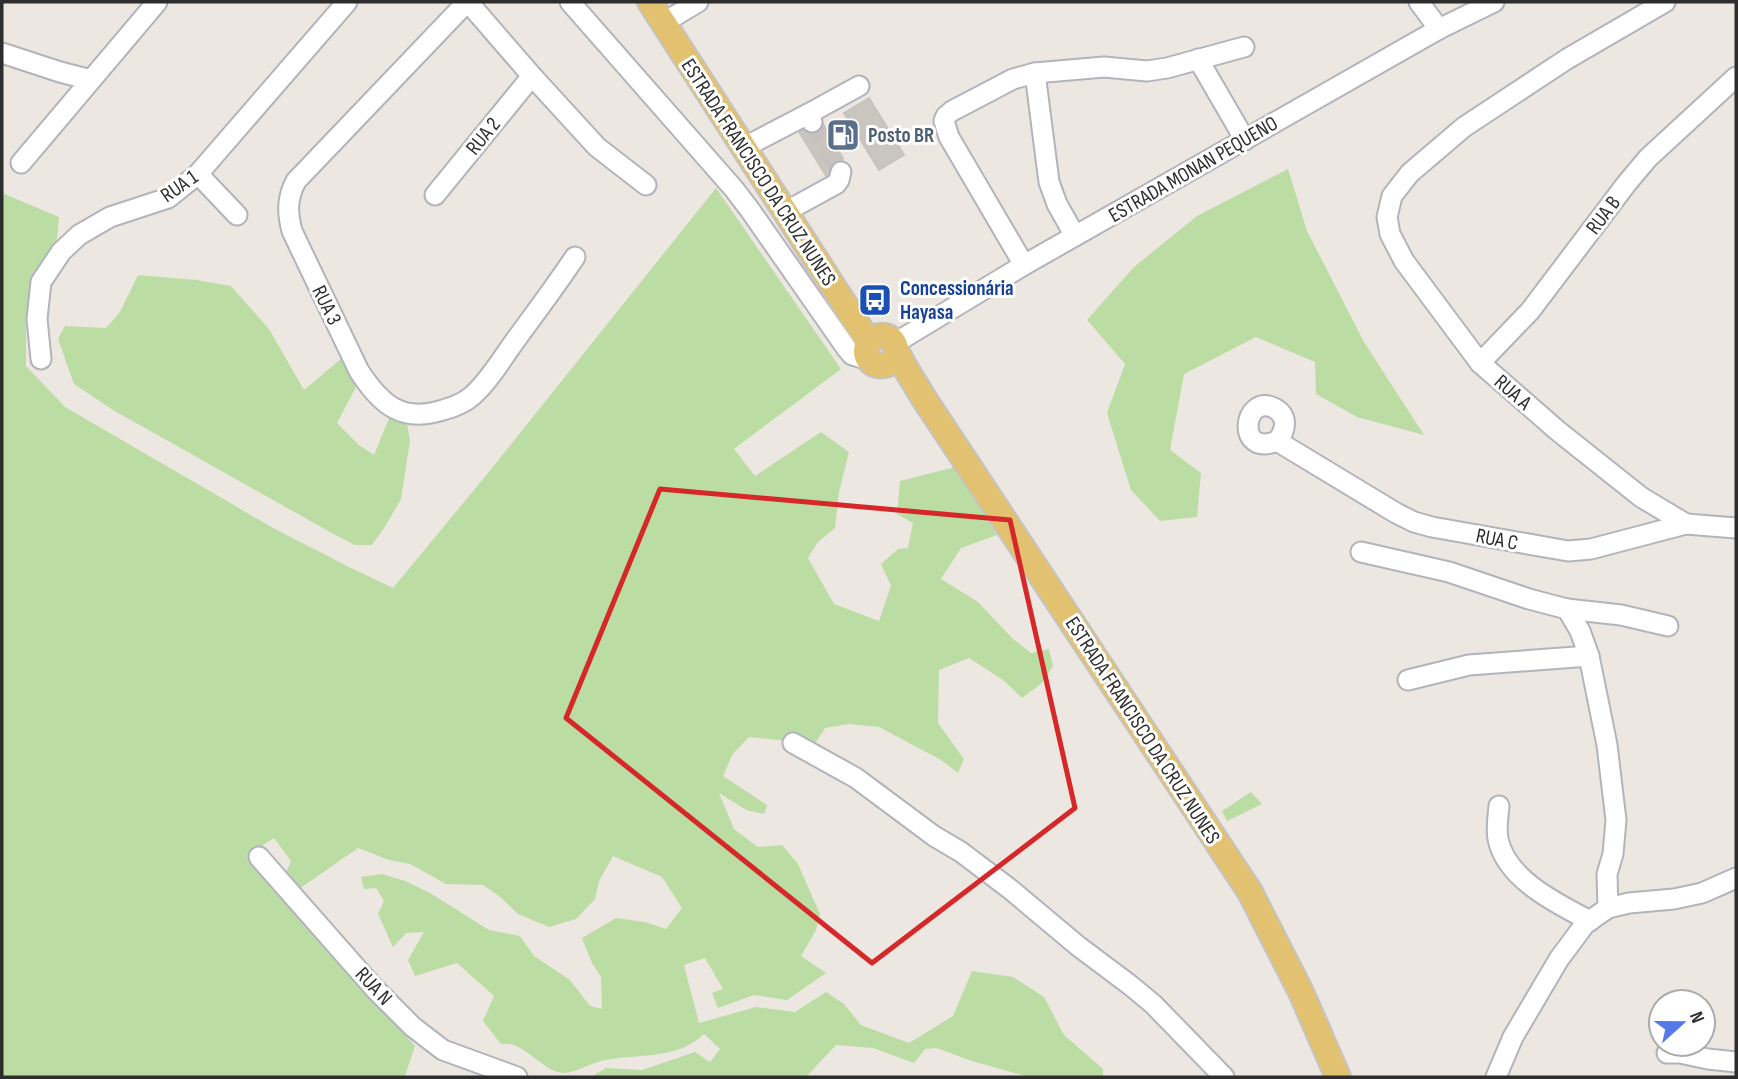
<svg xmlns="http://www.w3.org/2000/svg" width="1738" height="1079" viewBox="0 0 1738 1079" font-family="'Sofia Sans Condensed',sans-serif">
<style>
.green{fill:#bbdda4}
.building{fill:#c9c5bf;stroke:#c8c3bb;stroke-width:2}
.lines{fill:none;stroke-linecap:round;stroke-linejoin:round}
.minor-tunnel{stroke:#c7c2bd;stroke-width:19;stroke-dasharray:19 10;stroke-linecap:butt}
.minor-casing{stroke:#b2b4bb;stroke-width:23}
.major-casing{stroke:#c4c4c4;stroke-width:28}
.minor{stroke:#fff;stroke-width:19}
.major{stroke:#e2c171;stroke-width:24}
.marked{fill:none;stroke:#d62828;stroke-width:5;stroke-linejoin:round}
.labels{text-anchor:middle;stroke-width:6;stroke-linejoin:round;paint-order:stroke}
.service-label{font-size:21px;font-weight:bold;fill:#4e5e75;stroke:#fff;text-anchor:start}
.street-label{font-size:21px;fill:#2d2d2d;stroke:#fff}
.transit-label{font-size:21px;font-weight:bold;fill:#164399;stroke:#fff;text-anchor:start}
</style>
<rect width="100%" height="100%" fill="#ede7e1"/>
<g class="green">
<path d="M1288 169 1307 231 1364 342 1424 435 1357 417 1316 394 1315 362 1256 337 1184 374 1170 450 1201 473 1197 517 1160 521 1131 490 1107 413 1125 364 1087 320 1134 267 1197 216Z"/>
<path d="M716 188 841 369 734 449 755 476 821 432 849 452 839 492 835 528 818 542 808 558 834 604 879 621 891 586 881 564 898 549 908 548 913 523 897 514 900 481 955 467 997 535 961 548 941 579 978 602 1013 639 1031 653 1049 649 1053 666 1042 683 1022 698 1003 680 969 658 939 670 938 723 964 759 958 773 941 760 879 727 849 724 825 728 806 758 788 741 749 737 732 755 723 776 767 805 764 814 746 810 719 793 734 829 758 847 782 845 798 864 820 914 816 930 801 956 826 973 787 1000 754 995 718 1008 712 993 723 989 705 958 684 965 699 1023 756 1007 795 1012 826 992 844 1004 861 1025 909 1043 953 1016 972 971 1013 977 1044 997 1064 1035 1103 1069V1077H1029L972 1061 936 1048 925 1049 914 1063 873 1048 836 1045 806 1077H591L606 1068 642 1070 695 1052 710 1062 720 1049 704 1034C677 1061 635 1053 600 1061 590 1064 574 1073 564 1073 543 1073 524 1040 501 1044L483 1021 494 996 457 963 415 976 408 960 424 932 406 933 393 947 378 914 384 901 376 888 364 889 361 877 382 874 405 881 430 893 489 930 520 936 534 956 570 980 590 1006 602 1009 601 977 592 963 582 938 616 918 645 922 666 929 682 908 662 877 613 856 599 881 595 899 576 919 549 927 518 914 499 896 483 885 446 884 410 864 389 860 358 848 299 889 285 875 291 861 274 838 248 856 258 870 415 1046 405 1076 406 1077H2V193L59 217 56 248 34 282 26 318V366L65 407 275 529 351 568 393 588 488 473Z"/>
<path d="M138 275 196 280 231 286 269 329 304 390 342 358 356 387 337 423 359 445 374 455 390 416 407 423 410 441 401 499 386 525 372 545H355L337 536 113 410 74 384 58 339 65 326 106 328 120 312Z"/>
<path d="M1251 792 1262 804 1227 821 1222 811Z"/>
</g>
<g class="building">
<path d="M869 98 904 155 879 170 844 113Z"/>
<path d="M818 118 847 168 828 179 798 130Z"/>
</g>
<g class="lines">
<path class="minor-tunnel" d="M812 122 841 172"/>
<defs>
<g id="minor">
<path d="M467 2 296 181C287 198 287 212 292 231L359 371C381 405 402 423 443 410 454 407 464 403 472 396 488 382 500 362 512 345 533 316 555 287 575 257"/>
<path d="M468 2 532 76 597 147 646 185"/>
<path d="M570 2 734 189 750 210 847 349 852 355 869 360"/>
<path d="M1419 2 1439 29"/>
<path d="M1665 2 1567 59 1464 127 1410 173 1392 196 1387 217 1390 234 1404 261 1480 363 1558 431 1641 497 1686 524"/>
<path d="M663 23 698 2"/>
<path d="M2 53 60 72 91 80"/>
<path d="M1198 59 1245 140"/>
<path d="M1035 73 1049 182 1057 204 1075 236"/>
<path d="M808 114 859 86"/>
<path d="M743 148 808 114 812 122"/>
<path d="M21 163 157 2"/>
<path d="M198 174 237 215"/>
<path d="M435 195 532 76"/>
<path d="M785 212 836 184 839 180 841 172"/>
<path d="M1024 265 949 137 944 121 946 116 952 111 1013 79 1035 73 1104 67 1147 71 1167 68 1244 47"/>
<path d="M895 343 1024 265 1439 29 1494 2"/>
<path d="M41 359 37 319 41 282 61 252 79 235 110 217 168 198 198 174 347 2"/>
<path d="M1480 363 1530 311 1627 183 1648 158 1736 77"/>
<path d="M1277 441C1286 431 1289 416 1274 408 1243 393 1235 458 1277 441L1396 513 1414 522 1432 527 1568 551 1591 549 1686 524 1736 528"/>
<path d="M1361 552 1449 572 1529 599 1567 609 1580 631 1589 656 1607 745 1616 820 1613 854 1607 874 1608 908"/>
<path d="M1567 609 1621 615 1668 626"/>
<path d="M1408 680 1469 665 1589 656"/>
<path d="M793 743 856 778 934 836 961 852 1010 889 1078 946 1130 985 1153 1004 1224 1077"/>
<path d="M1499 806C1498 816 1496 828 1498 839 1506 879 1556 903 1590 921"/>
<path d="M259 857 375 989 413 1027 443 1050 517 1077"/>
<path d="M1667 1053H1680L1708 1059 1736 1062"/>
<path d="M1496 1077 1513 1037 1559 959 1585 924 1608 908 1629 903 1674 899 1702 893 1736 878"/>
</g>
<g id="major">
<path d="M650 2 869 342"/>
<path d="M897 351 893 361C875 375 857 354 871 340 877 335 886 334 891 339 896 343 896 349 898 354 905 369 915 383 923 397L1250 892 1301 992 1338 1077"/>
</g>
</defs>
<use href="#minor" class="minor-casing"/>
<use href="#major" class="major-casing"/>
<use href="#minor" class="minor"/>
<use href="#major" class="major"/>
</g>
<path class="marked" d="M660 489 1010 520 1075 808 872 963 566 718Z"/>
<defs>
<symbol id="fuel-square" viewBox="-11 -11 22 22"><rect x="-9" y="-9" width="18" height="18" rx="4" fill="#5c6f8a" stroke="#fff"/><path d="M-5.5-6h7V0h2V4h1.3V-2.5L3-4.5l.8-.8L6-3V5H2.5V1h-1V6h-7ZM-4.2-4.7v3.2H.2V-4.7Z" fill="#fff"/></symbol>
<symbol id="bus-square" viewBox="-11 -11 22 22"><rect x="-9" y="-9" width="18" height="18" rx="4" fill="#1a4fb4" stroke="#fff"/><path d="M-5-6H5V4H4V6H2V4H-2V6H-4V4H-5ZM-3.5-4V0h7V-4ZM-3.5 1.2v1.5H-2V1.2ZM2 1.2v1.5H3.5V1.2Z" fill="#fff"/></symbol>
</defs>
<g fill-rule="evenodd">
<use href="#fuel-square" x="824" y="116" width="38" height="38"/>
<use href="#bus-square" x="856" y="281" width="38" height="38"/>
</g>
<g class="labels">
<g class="service-label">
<text x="868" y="142">Posto BR</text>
</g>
<g class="street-label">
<text transform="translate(483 136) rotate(-51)" y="7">RUA 2</text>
<text transform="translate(1193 169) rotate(-30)" y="7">ESTRADA MONAN PEQUENO</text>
<text transform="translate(759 172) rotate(57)" y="7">ESTRADA FRANCISCO DA CRUZ NUNES</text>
<text transform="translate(179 186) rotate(-35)" y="7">RUA 1</text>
<text transform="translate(1603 215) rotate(-53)" y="7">RUA B</text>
<text transform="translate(327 305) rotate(64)" y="7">RUA 3</text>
<text transform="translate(1513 392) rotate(41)" y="7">RUA A</text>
<text transform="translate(1497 539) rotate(11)" y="7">RUA C</text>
<text transform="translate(1143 730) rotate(57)" y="7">ESTRADA FRANCISCO DA CRUZ NUNES</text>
<text transform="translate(374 986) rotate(47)" y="7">RUA N</text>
</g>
<g class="transit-label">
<text x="900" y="295">Concessionária<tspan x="900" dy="24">Hayasa</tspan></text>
</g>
</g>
<rect width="1738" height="1079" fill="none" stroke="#2d2d2d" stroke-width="7"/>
<g transform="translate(1682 1023) rotate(69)"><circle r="33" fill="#ffffff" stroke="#ababab" stroke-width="2"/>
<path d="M0-5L12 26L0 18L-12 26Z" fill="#5579e6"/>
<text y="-10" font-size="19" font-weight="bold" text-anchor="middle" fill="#2d2d2d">N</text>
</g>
</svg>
